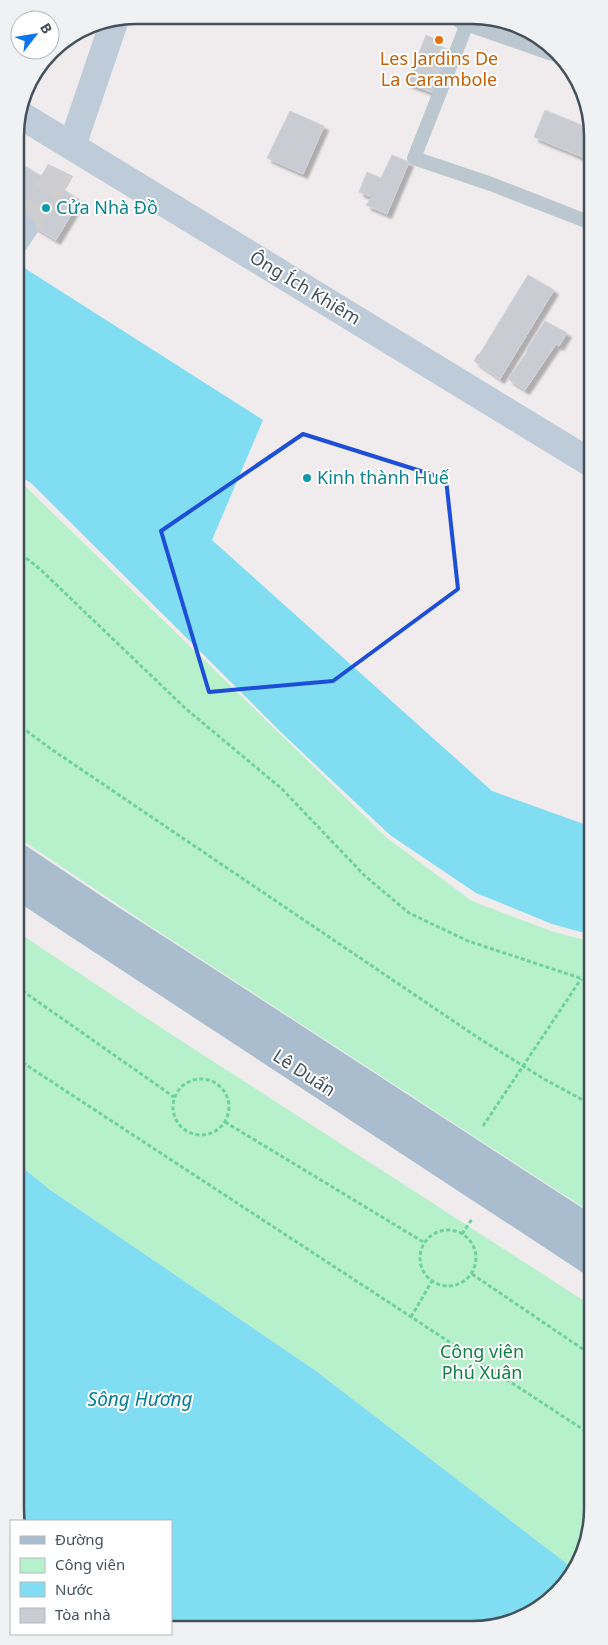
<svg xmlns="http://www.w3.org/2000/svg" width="608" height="1645" viewBox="0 0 608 1645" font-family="'Noto Sans',sans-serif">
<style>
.green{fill:#b7f1cc}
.water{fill:#81ddf2}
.building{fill:#c9ccd2;stroke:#d0d3d9;filter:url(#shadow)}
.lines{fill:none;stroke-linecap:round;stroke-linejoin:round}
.secondary-tunnel{stroke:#cecdd0;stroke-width:28;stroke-dasharray:28 14;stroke-linecap:butt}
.path{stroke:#6dd29d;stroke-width:3;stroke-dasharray:4 2.5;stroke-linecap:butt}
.lane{stroke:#bcc8d0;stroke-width:14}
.street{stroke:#bcc8d0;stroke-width:26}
.secondary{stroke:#becbd8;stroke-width:28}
.primary{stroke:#aabdce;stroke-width:28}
.marked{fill:none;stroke:#1d4ed8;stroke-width:4;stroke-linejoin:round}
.food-dot{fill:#e8710a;stroke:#fff;stroke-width:2}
.culture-dot{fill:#0f9aa8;stroke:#fff;stroke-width:2}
.labels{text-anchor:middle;stroke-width:4;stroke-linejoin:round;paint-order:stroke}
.food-label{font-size:18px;fill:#c56008;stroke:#fff}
.culture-label{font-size:18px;fill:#0d838f;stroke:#fff;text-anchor:start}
.street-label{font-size:18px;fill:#44515b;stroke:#fff}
.park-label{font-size:18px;fill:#108145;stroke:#fff}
.water-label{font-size:19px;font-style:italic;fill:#047e98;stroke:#fff}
.rim{fill:none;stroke:#44515b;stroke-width:2.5}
</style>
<defs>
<filter id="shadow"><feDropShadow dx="4.5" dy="4.5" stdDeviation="1" flood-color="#0004"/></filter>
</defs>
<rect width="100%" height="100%" fill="#f0eced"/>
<g class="green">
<path d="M16 480 25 486 387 838 472 901 551 931 592 942V1213L144 922 16 836Z"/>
<path d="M16 931 166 1031 592 1306 593 1517 584 1555 575 1570 316 1371 49 1189 17 1163Z"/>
</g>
<g class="water">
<path d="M15 262 263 420 212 540 492 791 592 827V935L552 924 476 893 390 835 286 737 31 483 16 474Z"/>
<path d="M17 1163 49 1189 316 1371 575 1570 563 1589 533 1614 496 1628H171V1521H17Z"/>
</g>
<g class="building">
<path d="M426 35 435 39 433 43 452 51 434 93 407 83Z"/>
<path d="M545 110 591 129V151L587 159 534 137Z"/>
<path d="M290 111 324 126 303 174 267 158Z"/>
<path d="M392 155 409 162 387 214 366 205 372 197 359 192 367 172 381 178Z"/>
<path d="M25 166 80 200 56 240 15 215V182Z"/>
<path d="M528 275 554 290 500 379 474 361 478 354 479 355Z"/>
<path d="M545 321 567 333 559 346 556 344 525 390 508 379 527 352V349Z"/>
</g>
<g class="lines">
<path class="secondary-tunnel" d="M23 229 57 177 72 146"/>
<g class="path">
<path d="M16 550 41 570 185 708 282 789 365 876 409 913 468 941 592 982"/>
<path d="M16 723 51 749 477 1037 544 1079 592 1105"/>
<path d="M17 987 174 1097"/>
<path d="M17 1059 593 1436"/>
<circle cx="201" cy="1107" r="28"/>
<path d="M225 1122 425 1243"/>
<path d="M483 1126 581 979"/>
<circle cx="448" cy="1258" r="28"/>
<path d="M462 1234 472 1219"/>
<path d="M472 1274 593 1356"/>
<path d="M411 1317 432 1281"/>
</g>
<path class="lane" d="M469 19 414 158 491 184 591 223"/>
<path class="street" d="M464 17 553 48"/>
<g class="secondary">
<path d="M19 114 591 463"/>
<path d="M72 146 115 19"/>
<path d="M15 241 23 229"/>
</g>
<g class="primary">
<path d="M16 856 106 916 218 988 592 1231"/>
<path d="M16 884 592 1262"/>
</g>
</g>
<path class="marked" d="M303 434 446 479 458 589 333 681 209 692 161 531Z"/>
<circle class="food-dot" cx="439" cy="40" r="5"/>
<g class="culture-dot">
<circle cx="46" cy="208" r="5"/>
<circle cx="307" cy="478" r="5"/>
</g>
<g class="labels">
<g class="food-label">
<text x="439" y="65">Les Jardins De<tspan x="439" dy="21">La Carambole</tspan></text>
</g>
<g class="culture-label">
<text x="56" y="214">Cửa Nhà Đồ</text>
<text x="317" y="484">Kinh thành Huế</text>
</g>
<g class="street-label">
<text transform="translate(305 288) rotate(31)" y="6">Ông Ích Khiêm</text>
<text transform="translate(304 1073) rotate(33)" y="6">Lê Duẩn</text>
</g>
<g class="park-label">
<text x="482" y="1358">Công viên<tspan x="482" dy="21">Phú Xuân</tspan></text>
</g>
<g class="water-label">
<text x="140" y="1406">Sông Hương</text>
</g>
</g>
<path d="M0 0H608V1645H0ZM136 24H472A112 112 0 0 1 584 136V1509A112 112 0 0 1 472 1621H136A112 112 0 0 1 24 1509V136A112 112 0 0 1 136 24Z" fill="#f0f1f2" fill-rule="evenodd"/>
<path class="rim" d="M136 24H472A112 112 0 0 1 584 136V1509A112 112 0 0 1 472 1621H136A112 112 0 0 1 24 1509V136A112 112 0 0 1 136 24Z"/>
<rect x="10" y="1520" width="162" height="115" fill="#ffffff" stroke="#b4b9bd"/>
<rect x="20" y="1536" width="25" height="8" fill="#aabdce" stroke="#b4b9bd"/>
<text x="55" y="1545" font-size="15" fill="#44515b">Đường</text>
<rect x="20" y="1558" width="25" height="15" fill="#b7f1cc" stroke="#b4b9bd"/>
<text x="55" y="1570" font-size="15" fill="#44515b">Công viên</text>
<rect x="20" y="1582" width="25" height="15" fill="#81ddf2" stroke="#b4b9bd"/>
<text x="55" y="1595" font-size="15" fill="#44515b">Nước</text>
<rect x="20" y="1608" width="25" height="15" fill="#c9ccd2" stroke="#b4b9bd"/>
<text x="55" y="1620" font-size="15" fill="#44515b">Tòa nhà</text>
<g transform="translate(35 35) rotate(59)"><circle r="24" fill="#ffffff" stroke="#b4b9bd"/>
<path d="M0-4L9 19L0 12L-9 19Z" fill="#0c74ea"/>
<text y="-8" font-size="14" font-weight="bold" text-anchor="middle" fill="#44515b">B</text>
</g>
</svg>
